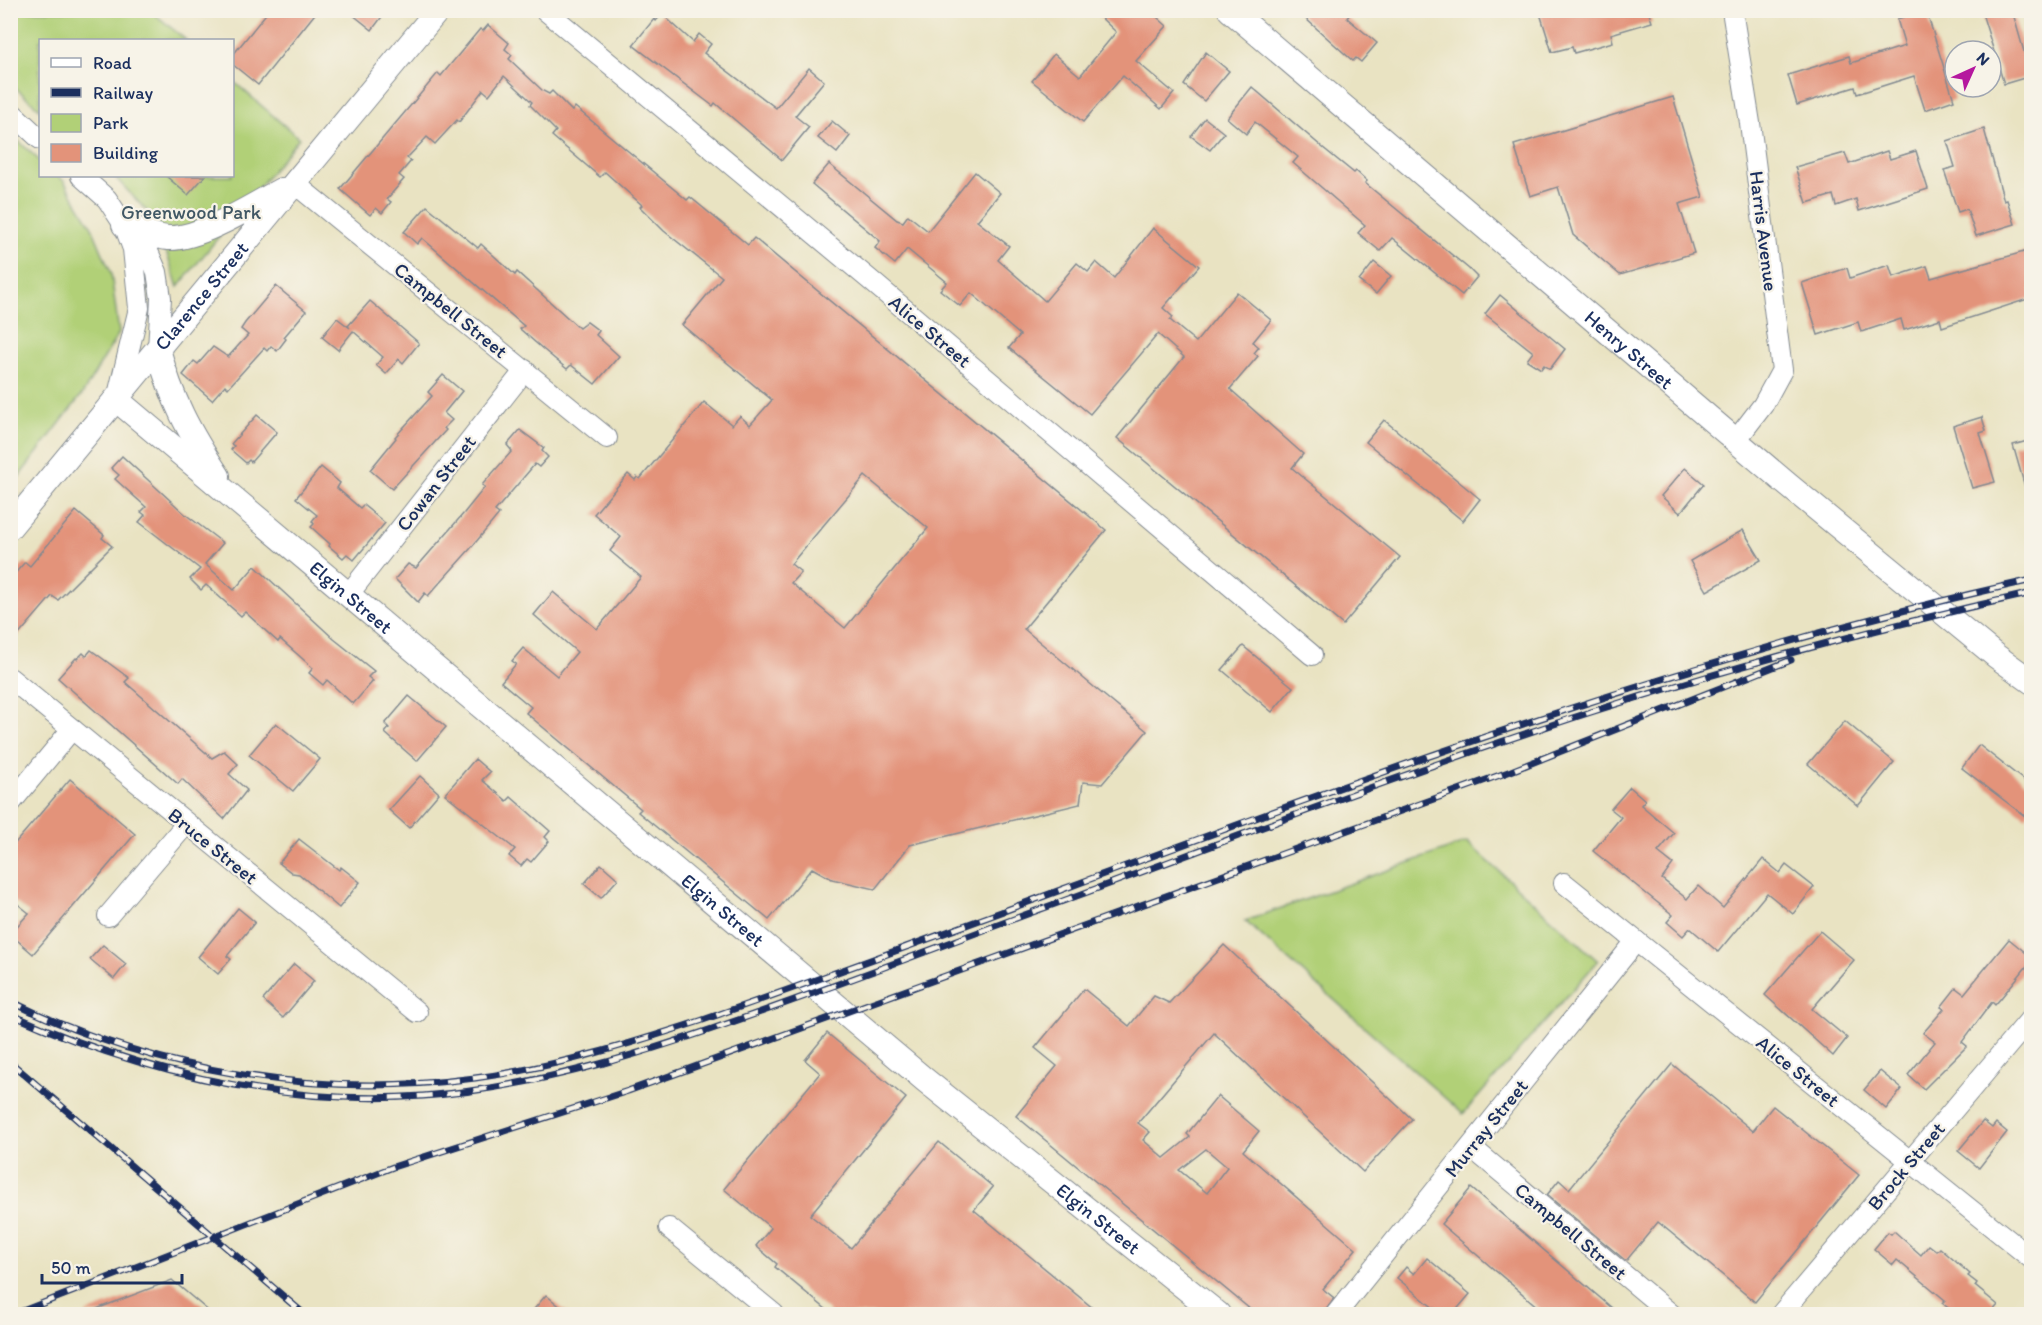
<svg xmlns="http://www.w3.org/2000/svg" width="2042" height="1325" viewBox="0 0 2042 1325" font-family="Itim,sans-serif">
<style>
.green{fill:#b1d077;stroke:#66806a;stroke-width:1.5}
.building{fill:#e3937a;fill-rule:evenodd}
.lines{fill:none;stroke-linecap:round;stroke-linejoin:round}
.minor-casing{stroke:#828990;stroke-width:22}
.major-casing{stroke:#828990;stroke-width:26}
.minor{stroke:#fff;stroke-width:20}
.major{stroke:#fff;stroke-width:24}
.rail-casing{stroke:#1b2f5e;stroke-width:7}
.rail{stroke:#f7f3e8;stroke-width:4.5;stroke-dasharray:14;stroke-linecap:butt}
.labels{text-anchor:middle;stroke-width:4.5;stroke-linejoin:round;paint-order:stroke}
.park-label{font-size:20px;fill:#405764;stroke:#f7f3e8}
.street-label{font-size:20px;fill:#1b2f5e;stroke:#f7f3e8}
</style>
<rect width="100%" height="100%" fill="#f7f3e8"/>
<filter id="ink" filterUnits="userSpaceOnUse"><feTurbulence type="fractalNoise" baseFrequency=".0167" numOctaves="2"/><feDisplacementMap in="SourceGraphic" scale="12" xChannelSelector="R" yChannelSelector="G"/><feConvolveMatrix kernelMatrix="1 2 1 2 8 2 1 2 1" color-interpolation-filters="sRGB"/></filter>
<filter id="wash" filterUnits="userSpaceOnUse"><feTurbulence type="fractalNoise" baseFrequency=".008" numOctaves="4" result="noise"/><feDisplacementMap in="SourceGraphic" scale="24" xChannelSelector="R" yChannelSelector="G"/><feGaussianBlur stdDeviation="1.35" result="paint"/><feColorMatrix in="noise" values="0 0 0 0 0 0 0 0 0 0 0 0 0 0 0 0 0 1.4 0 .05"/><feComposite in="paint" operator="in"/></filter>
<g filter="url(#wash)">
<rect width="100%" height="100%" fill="#e9e3c2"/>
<g class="green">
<path d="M10 11H151L186 40H40V109L11 84Z"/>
<path d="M233 81 299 138 178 287 156 221 114 176H232Z"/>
<path d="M11 134 40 161V176H57L64 181 91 225 111 273 119 333 83 393 11 487Z"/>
<path d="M1467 842 1598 961 1463 1114 1245 921Z"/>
</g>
<g id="blocks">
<g class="building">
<path d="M269 10H318L258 85 232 64V56Z"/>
<path d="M347 10H387L372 30Z"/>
<path d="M1093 10H1149L1167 26 1136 61 1174 93 1161 109 1123 76 1083 122 1032 81 1054 54 1080 76 1116 32Z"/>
<path d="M1296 10H1353L1347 18 1377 43 1361 62 1356 58 1353 61Z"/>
<path d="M1539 10H1648L1652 22 1611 34 1613 42 1574 53 1572 47 1552 52Z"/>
<path d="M1926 10 1954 100 1925 110 1914 76 1857 94 1855 87 1797 105 1788 75 1849 56 1851 63 1905 46 1897 19Z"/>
<path d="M1981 10H2012L2031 76 2004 84Z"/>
<path d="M662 14 693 42 699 34 711 44 704 53 776 108 809 68 824 81 795 116 809 127 782 160 715 103 713 106 633 45 654 19 656 21Z"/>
<path d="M488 25 509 43 505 49 512 55 509 59 543 91 549 94 552 91 572 111 575 107 687 200 690 197 748 245 754 238 1106 530 1024 629 1147 731 1102 784 1083 782 1080 804 910 845 875 889 832 879 812 868 769 920 638 812 641 809 526 713 531 707 501 682 516 664 512 661 523 648 557 676 577 652 534 615 553 592 597 629 641 577 610 551 621 537 594 514 628 474 635 480 637 477 640 479 704 402 732 425 740 416 750 425 772 400 682 325 722 277 664 231 640 207 642 205 605 172 600 177 552 136 556 131 530 105 532 102 504 76 489 95 483 90 459 122 457 120 435 144 427 137 407 158 411 161 399 175 404 179 387 199 391 202 382 213 376 208 370 215 340 189 438 73 441 76 480 29 483 31ZM865 476 928 528 845 628 791 583 801 572 791 564Z"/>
<path d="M1206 52 1229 71 1204 101 1184 85Z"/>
<path d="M1252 87 1322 147 1354 173 1356 171 1367 181 1365 183 1469 269 1477 277 1462 295 1392 238 1380 251 1358 233 1365 225 1293 163 1298 157 1255 122 1246 134 1227 118Z"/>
<path d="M1673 97 1703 197 1679 204 1694 253 1620 275 1573 235 1558 187 1530 196 1514 145Z"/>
<path d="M1205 118 1224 133 1210 150 1191 136Z"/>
<path d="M832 121 850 136 837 153 818 138Z"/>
<path d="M1984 129 2004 201 2007 200 2015 224 1976 236 1967 209 1958 212 1944 170 1955 167 1947 141Z"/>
<path d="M1887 151 1890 159 1916 151 1928 189 1859 211 1856 199 1836 206 1833 195 1807 203 1795 167 1845 153 1849 164Z"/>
<path d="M829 164 897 220 903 222 908 215 928 231 975 172 1000 193 977 221 1009 246 998 260 1045 301 1077 263 1088 272 1096 262 1114 278 1153 228 1199 266 1163 308 1173 317 1170 320 1196 342 1237 292 1271 320 1253 342 1259 347 1254 353 1258 356 1230 389 1303 454 1292 468 1400 557 1343 625 1117 438 1184 357 1158 334 1090 414 1009 348 1020 335 971 293 960 306 940 290 947 282 907 249 895 264 875 248 880 241 812 184Z"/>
<path d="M166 176H205L188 195Z"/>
<path d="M427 206 478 248 481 244 515 275 517 272 579 328 587 322 599 331 596 335 619 356 595 384 571 365 567 369 544 350 520 329 524 326 422 238 417 244 404 232Z"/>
<path d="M2031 250V298L1942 327 1940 319 1904 330 1901 319 1861 332 1858 322 1818 335 1802 283 1847 268 1850 278 1889 265 1893 277 1927 266 1931 278Z"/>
<path d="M1374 262 1391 276 1376 294 1359 281Z"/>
<path d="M276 286 306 311 284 337 286 339 277 351 271 346 267 351 264 348 228 388 225 385 212 400 183 375 194 361 198 364 213 347 228 357 248 335 241 329 245 323Z"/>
<path d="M1500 295 1565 349 1550 369 1544 365 1541 369 1527 360 1533 352 1485 314Z"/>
<path d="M370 301 419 343 403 363 399 359 386 374 376 365 383 357 353 331 338 350 322 337 337 318 350 328 348 326Z"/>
<path d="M443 375 462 391 444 413 452 420 444 428 446 430 392 489 370 470 396 438 395 437 432 396 428 392Z"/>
<path d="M257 415 277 432 251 462 249 460 246 463 231 450 234 446 231 444Z"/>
<path d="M1982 417 1986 431 1980 433 1995 482 1972 488 1953 426Z"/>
<path d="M1384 420 1480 499 1463 521 1366 442Z"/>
<path d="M520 430 544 448 542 451 548 457 539 467 535 464 495 511 499 514 471 548 428 596 425 593 418 602 395 579 408 564 416 568 464 513 485 487 482 485 512 451 507 445Z"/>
<path d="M2031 440V494H2027L2013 445Z"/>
<path d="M122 456 185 514 223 543 205 564 234 590 255 566 334 639 374 671 368 677 373 681 353 704 327 680 323 685 309 673 313 668 280 639 278 642 245 612 241 616 206 585 201 590 190 579 200 569 139 522 145 515 141 512 146 507 115 479 119 475 111 468Z"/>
<path d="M321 467 340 483 337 488 360 508 363 505 385 523 354 560 347 554 343 558 329 546 330 544 311 527 314 524 312 521 317 515 296 498Z"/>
<path d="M1685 468 1704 484 1680 513 1661 496Z"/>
<path d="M76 511 104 535 102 538 112 546 58 600 52 596 10 645V579L25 562 30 566Z"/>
<path d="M1743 530 1761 560 1707 591 1690 561Z"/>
<path d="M1243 646 1293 687 1272 712 1222 670Z"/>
<path d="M91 650 129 678 125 682 212 758 224 751 238 764 229 774 247 790 224 819 182 779 178 784 58 678 76 658 77 659 83 653 86 656Z"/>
<path d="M409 696 446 727 417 761 385 733 389 728 385 724Z"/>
<path d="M1845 721 1894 762 1858 806 1808 764Z"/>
<path d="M276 723 320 759 293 791 249 755Z"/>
<path d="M1979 745 2031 786V809L2026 817 1962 768Z"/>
<path d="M475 759 490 772 482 780 507 801 511 797 550 831 545 837 549 841 531 862 527 859 521 866 509 856 515 849 445 794Z"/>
<path d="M420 776 439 793 409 828 389 810Z"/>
<path d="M70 779 135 834 33 954 10 934 29 913 10 898V849Z"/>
<path d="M1630 787 1645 800 1641 805 1674 833 1658 852 1673 864 1662 879 1687 899 1698 886 1723 908 1763 859 1780 873 1786 865 1814 887 1793 914 1767 893 1718 952 1690 928 1683 936 1667 922 1673 915 1593 851 1621 817 1611 809Z"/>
<path d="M299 839 339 870 341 867 360 882 339 908 299 874 292 873 279 863Z"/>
<path d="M601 864 618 879 601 898 584 884Z"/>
<path d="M238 908 255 922 227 956 231 959 218 974 198 957Z"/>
<path d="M1820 931 1854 960 1812 1009 1847 1038 1833 1056 1765 995Z"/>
<path d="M2009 939 2031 957V961L2001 998 1995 1005 1992 1002 1962 1042 1967 1046 1924 1089 1908 1075 1935 1042 1923 1033 1944 1009 1941 1007 1956 988 1964 994Z"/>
<path d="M103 945 126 964 114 979 90 959Z"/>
<path d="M1224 945 1412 1119 1363 1172 1214 1033 1138 1123 1150 1132 1143 1140 1164 1158 1190 1137 1187 1134 1218 1096 1259 1131 1243 1151 1356 1249 1323 1289 1334 1298 1322 1314H1256L1016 1116 1057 1066 1035 1048 1084 989 1129 1026 1154 996 1169 1003ZM1206 1149 1227 1167 1207 1193 1179 1170Z"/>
<path d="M294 964 314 981 283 1018 263 1000Z"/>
<path d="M827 1033 906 1098 810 1215 851 1248 939 1142 993 1187 974 1210 1100 1314H832L775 1267 777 1264 756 1246 771 1228 724 1189 820 1073 805 1060Z"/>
<path d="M1672 1064 1753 1131 1773 1106 1859 1175 1755 1302 1658 1222 1626 1261 1547 1195 1559 1180 1569 1189Z"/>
<path d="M1880 1071 1902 1089 1886 1109 1864 1090Z"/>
<path d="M1983 1121 1992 1128 1996 1123 2007 1132 1979 1168 1958 1151Z"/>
<path d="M1471 1188 1619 1314H1546L1441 1224Z"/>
<path d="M1894 1231 1921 1255 1929 1245 1937 1251 1940 1248 1970 1274 1968 1276 1977 1283 1975 1286 1998 1305 1990 1314H1956L1942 1303 1945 1300 1897 1260 1893 1265 1874 1249 1888 1232 1891 1234Z"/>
<path d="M1427 1258 1470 1294 1453 1314H1441L1397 1278 1406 1267 1414 1274Z"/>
<path d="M172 1280 212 1314H86V1313Z"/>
<path d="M546 1295 569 1314H530Z"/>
</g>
</g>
</g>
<g filter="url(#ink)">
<use href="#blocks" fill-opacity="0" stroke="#828990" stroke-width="1.5"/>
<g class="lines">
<defs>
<g id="minor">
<path d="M545 10 869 279 1312 655"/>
<path d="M1732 10 1750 123 1782 370 1763 405 1737 439"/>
<path d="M10 111 40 139"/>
<path d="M81 176 107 199 124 225 146 247 157 272 161 298 158 349"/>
<path d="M294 183 607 438"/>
<path d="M118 395 139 308 133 249 126 230"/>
<path d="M348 595 525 370"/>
<path d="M10 678 417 1012"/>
<path d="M10 804 72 729"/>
<path d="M1564 883 2032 1259"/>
<path d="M108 916 186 824"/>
<path d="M1471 1147 1671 1314"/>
<path d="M669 1228 774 1314"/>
<path d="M1336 1314 1636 941"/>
<path d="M1781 1314 2032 1017"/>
</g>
<g id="major">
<path id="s1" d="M1230 10 1788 485 1996 656 2032 682"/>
<path d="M124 225C137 229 154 237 168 238 198 240 254 205 281 190"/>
<path d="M158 349C172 401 189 432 218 476"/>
<path id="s2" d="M117 400 925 1080 1218 1314"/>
<path id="s3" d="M10 527 438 10"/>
</g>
</defs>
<use href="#minor" class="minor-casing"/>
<use href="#major" class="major-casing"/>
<use href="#minor" class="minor"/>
<use href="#major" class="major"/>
<defs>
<g id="rail">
<path d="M10 1001C154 1072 317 1099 475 1078 552 1068 627 1045 700 1021 1142 867 1573 681 2032 580"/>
<path d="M10 1014C140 1072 280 1106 423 1096 544 1087 658 1049 772 1008 862 976 951 942 1041 909 1224 842 1405 772 1591 712 1736 666 1883 626 2032 593"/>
<path d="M10 1062 304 1314"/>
<path d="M15 1314 393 1167 628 1091 1511 771 1791 660"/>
</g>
</defs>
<use href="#rail" class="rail-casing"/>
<use href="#rail" class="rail"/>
</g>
</g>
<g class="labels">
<g class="park-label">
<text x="191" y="219">Greenwood Park</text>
</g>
<g class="street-label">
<text transform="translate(1764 231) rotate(83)" y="7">Harris Avenue</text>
<text dy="7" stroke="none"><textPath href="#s3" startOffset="300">Clarence Street</textPath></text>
<text transform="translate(451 310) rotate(39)" y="7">Campbell Street</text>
<text transform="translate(930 331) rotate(40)" y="7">Alice Street</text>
<text dy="7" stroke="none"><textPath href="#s1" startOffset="524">Henry Street</textPath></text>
<text transform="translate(436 483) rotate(-52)" y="7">Cowan Street</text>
<text dy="7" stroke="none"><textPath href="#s2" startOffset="306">Elgin Street</textPath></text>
<text transform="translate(213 846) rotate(39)" y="7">Bruce Street</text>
<text dy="7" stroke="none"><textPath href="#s2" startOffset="792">Elgin Street</textPath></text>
<text transform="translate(1798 1071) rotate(39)" y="7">Alice Street</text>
<text transform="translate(1486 1128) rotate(-51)" y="7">Murray Street</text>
<text transform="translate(1906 1166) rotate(-50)" y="7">Brock Street</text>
<text dy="7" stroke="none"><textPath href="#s2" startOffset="1278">Elgin Street</textPath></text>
<text transform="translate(1571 1231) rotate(40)" y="7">Campbell Street</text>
</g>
</g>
<rect width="2042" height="1325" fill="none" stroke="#f7f3e8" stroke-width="36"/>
<rect x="39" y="39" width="195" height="138" fill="#f7f3e8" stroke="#9fa5b1" stroke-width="1.5"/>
<rect x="51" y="58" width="30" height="9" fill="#ffffff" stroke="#9fa5b1" stroke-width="1.5"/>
<text x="93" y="69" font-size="18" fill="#1b2f5e">Road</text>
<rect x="51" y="88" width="30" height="9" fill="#1b2f5e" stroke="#9fa5b1" stroke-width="1.5"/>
<text x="93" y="99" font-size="18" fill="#1b2f5e">Railway</text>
<rect x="51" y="114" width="30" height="18" fill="#b1d077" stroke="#9fa5b1" stroke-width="1.5"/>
<text x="93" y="129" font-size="18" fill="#1b2f5e">Park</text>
<rect x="51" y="144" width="30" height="18" fill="#e3937a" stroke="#9fa5b1" stroke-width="1.5"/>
<text x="93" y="159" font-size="18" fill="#1b2f5e">Building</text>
<g transform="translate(1973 69) rotate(45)"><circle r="28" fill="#f7f3e8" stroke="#9fa5b1" stroke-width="1.5"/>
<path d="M0-4.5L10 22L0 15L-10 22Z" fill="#b5179e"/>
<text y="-9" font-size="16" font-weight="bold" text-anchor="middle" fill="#1b2f5e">N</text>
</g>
<path d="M42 1274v9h140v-9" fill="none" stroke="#1b2f5e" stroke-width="3"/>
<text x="51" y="1274" font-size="18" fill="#1b2f5e" stroke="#f7f3e8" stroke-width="4.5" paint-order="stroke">50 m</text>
</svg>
